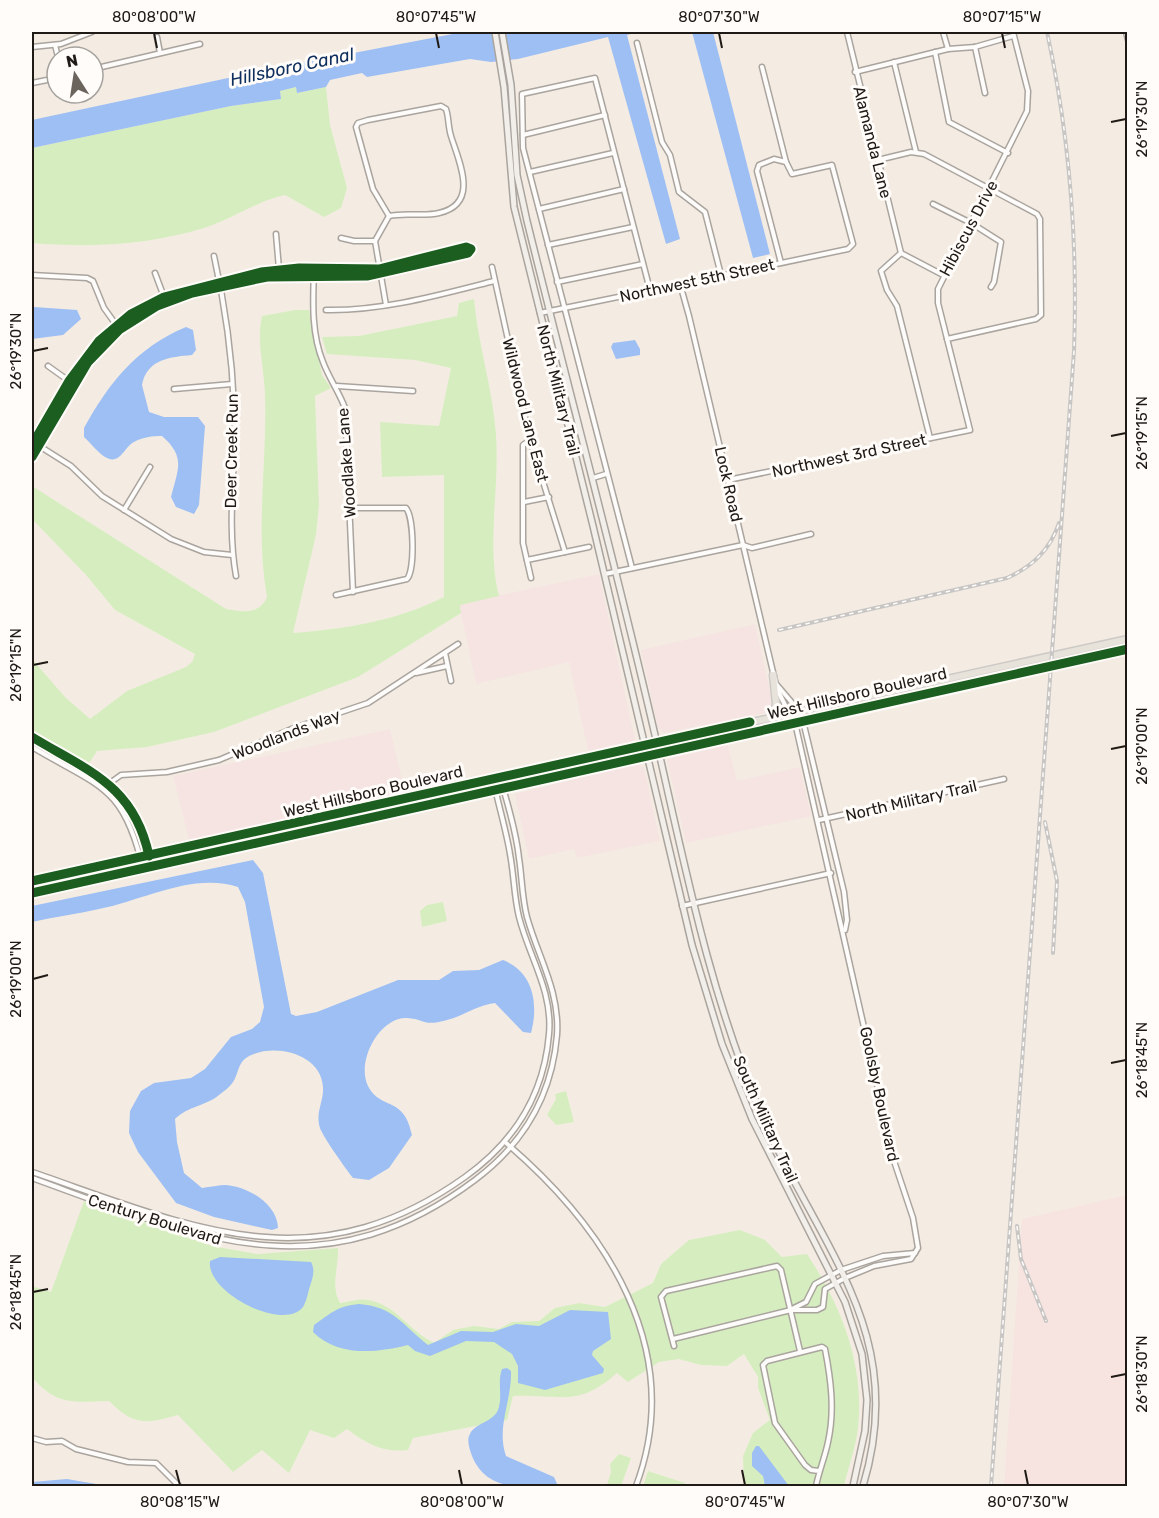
<svg xmlns="http://www.w3.org/2000/svg" width="1159" height="1518" viewBox="0 0 1159 1518" font-family="Rubik,sans-serif">
<style>
.commercial{fill:#f6e4e2}
.industrial{fill:#f7e4e1}
.green{fill:#d6eebf}
.water{fill:#9ebff3}
.lines{fill:none;stroke-linecap:round;stroke-linejoin:round}
.street-casing{stroke:#aaa49e;stroke-width:7}
.secondary-casing{stroke:#aaa49e;stroke-width:8}
.primary-casing{stroke:#cecac6;stroke-width:9}
.street{stroke:#fdfcfb;stroke-width:4}
.secondary{stroke:#f2efeb;stroke-width:5}
.primary{stroke:#e7e3db;stroke-width:6}
.rail-casing{stroke:#c8c6c4;stroke-width:4}
.rail{stroke:#fffcf9;stroke-width:1.5;stroke-dasharray:4.5;stroke-linecap:butt}
.cycleway-casing{stroke:#fffcf9;stroke-width:13}
.cycleway{stroke:#1b5e20;stroke-width:9}
.ticks{fill:none;stroke:#1f1a15;stroke-width:2}
.labels{text-anchor:middle;stroke-width:6;stroke-linejoin:round;paint-order:stroke}
.street-label{font-size:16px;fill:#1f1a15;stroke:#fffcf9}
.water-label{font-size:18px;font-style:italic;fill:#0e2e5e;stroke:#fffcf9}
.neatline{fill:none;stroke:#1f1a15;stroke-width:2}
.ticks-label{font-size:15px;text-anchor:middle;fill:#1f1a15}
</style>
<rect width="100%" height="100%" fill="#f4ece3"/>
<g class="commercial">
<path d="M599 574 635 740 588 751 569 662 476 684 459 604Z"/>
<path d="M755 624 773 705 770 712 664 733 658 728 641 650Z"/>
<path d="M390 729 405 792 189 840 173 776Z"/>
<path d="M728 745 737 781 800 767 811 816 686 843 667 759Z"/>
<path d="M637 764 644 768 660 841 577 858 574 849 529 859 515 794Z"/>
</g>
<path class="industrial" d="M1127 1195V1486H1004L1022 1219Z"/>
<g class="green">
<path d="M296 87 298 93 326 87 330 125 347 188 341 208 324 217 285 195C257 201 232 219 204 228 149 245 89 248 32 243V148L231 106 281 99 280 91Z"/>
<path d="M474 299C478 345 493 389 496 435 500 488 486 544 499 596L460 605 461 613 358 677 214 732 147 747 97 751 88 765 32 734V659L65 697 90 719 127 691 186 667 192 662 195 654 115 610 86 575 32 519V486L226 609C243 612 259 615 267 597 255 531 267 464 265 398 265 370 256 343 262 316L295 310H309L322 375 331 388 315 396 319 505 316 535 293 633C345 629 396 621 444 597V475L382 477 380 422 439 426 451 368 415 360 327 354 322 337 359 336 457 316 459 303Z"/>
<path d="M443 902 447 921 422 927 420 911 427 905Z"/>
<path d="M566 1091 574 1122 556 1125 547 1115 556 1099 555 1094Z"/>
<path d="M84 1201 212 1246 257 1254 338 1248C339 1268 330 1285 340 1303 348 1302 360 1298 368 1300 397 1305 409 1331 434 1343L453 1330 474 1326 499 1329 512 1322 539 1321 555 1308 579 1303 605 1307 653 1283 661 1264 689 1240 740 1230 765 1240 782 1257 807 1254C841 1305 865 1365 858 1428 856 1447 848 1468 844 1486H744L743 1456 753 1433 770 1420 758 1388V1377L744 1354 727 1366 701 1365 679 1359 659 1362 628 1382 617 1373C578 1408 561 1394 513 1396L507 1420 413 1438 408 1450C383 1453 367 1444 347 1429L334 1438 310 1430 289 1473 262 1450 233 1472 178 1415C146 1424 134 1426 109 1401 74 1402 56 1406 32 1377V1286L51 1292Z"/>
<path d="M619 1454 631 1458 621 1486 607 1485 611 1472 610 1464Z"/>
<path d="M648 1471 685 1483 684 1486H643Z"/>
</g>
<g class="water">
<path d="M463 32H639L627 35 680 239 666 244 608 37 518 59 491 62 470 59 367 77 362 73 330 80 326 87 297 93 296 87 280 91 281 99 231 106 32 148V120L275 68 277 78 293 75 291 65Z"/>
<path d="M692 32H713L770 254 753 258Z"/>
<path d="M34 307 77 310 81 319 63 335 32 339V308Z"/>
<path d="M186 327 193 330 196 350 192 355C170 357 147 359 142 385L149 412 164 417H198L205 426 199 505 194 514 176 507 171 497C178 469 186 457 162 436 152 436 143 437 134 442 124 447 120 466 105 457 97 452 91 443 84 437V428C109 383 136 348 186 327Z"/>
<path d="M635 340 640 349V355L616 359 611 347 613 343Z"/>
<path d="M253 860 263 873 291 1014 296 1016 317 1012 398 980H439L453 971 479 970 503 960C533 972 539 1003 531 1033L523 1032 495 1003C477 1005 464 1016 447 1020 423 1027 425 1019 407 1018 379 1017 356 1062 368 1086 381 1111 404 1095 412 1135L389 1168 369 1180 353 1178C346 1169 323 1137 320 1128 315 1113 324 1101 323 1087 321 1052 270 1042 246 1058 238 1063 238 1075 233 1082 230 1087 224 1091 219 1095 206 1106 188 1106 175 1119L177 1142 184 1173 202 1188C210 1187 219 1185 226 1185 249 1187 277 1204 278 1228L272 1230 214 1217 176 1203 138 1152 129 1133 130 1111 141 1091 154 1083 191 1078 205 1069 231 1037 252 1029 260 1022 264 1007 245 902 238 887C193 872 144 900 99 909 77 914 54 917 32 922V906Z"/>
<path d="M220 1257 311 1262C316 1271 312 1280 309 1289 308 1294 306 1302 303 1307 284 1332 206 1293 210 1261Z"/>
<path d="M359 1304C395 1307 402 1325 428 1345L461 1331 493 1332 516 1324 539 1326 570 1310 608 1312 611 1339 593 1351 592 1355 604 1369 603 1373 545 1390 518 1383V1366L512 1354 494 1342 466 1341 430 1356 415 1351 408 1345C376 1353 338 1357 313 1332L314 1325C330 1314 337 1306 359 1304Z"/>
<path d="M507 1368 511 1371C512 1401 496 1427 506 1456L554 1477 558 1486C525 1487 487 1493 472 1456 470 1450 466 1440 470 1434 475 1423 493 1422 498 1410 503 1397 497 1382 502 1369Z"/>
<path d="M756 1446H759L789 1486H765L763 1476 752 1466V1453Z"/>
<path d="M67 1479 108 1486H32V1482Z"/>
</g>
<g class="lines">
<defs>
<g id="street">
<path d="M847 32 901 253 943 275"/>
<path d="M943 32 948 49"/>
<path d="M1126 32 1128 40"/>
<path d="M157 37 160 53"/>
<path d="M637 43 662 142 670 155 679 192 705 212 721 275"/>
<path d="M55 45 58 57"/>
<path d="M32 47 61 44 92 32"/>
<path d="M975 47 985 93"/>
<path d="M935 52 949 122 1008 153"/>
<path d="M894 62 916 152"/>
<path d="M762 67 786 162"/>
<path d="M93 69 200 44"/>
<path d="M855 72 948 49 975 47 1013 36"/>
<path d="M32 83 57 78"/>
<path d="M441 106 446 109C449 118 448 127 451 136 459 162 480 204 439 213 423 217 406 212 389 216L373 189 356 127 358 123 368 120Z"/>
<path d="M523 135 605 115"/>
<path d="M878 160 911 152 924 154 1037 214 1040 219 1041 315 1036 319 947 339"/>
<path d="M530 172 613 153"/>
<path d="M933 204 971 223 1001 242 994 282 991 287"/>
<path d="M539 209 624 189"/>
<path d="M276 234 279 269"/>
<path d="M341 238 354 241H375"/>
<path d="M548 245 633 227"/>
<path d="M901 253 881 271 887 290 897 306 930 438"/>
<path d="M214 256C225 305 232 355 234 406 237 463 226 519 236 576"/>
<path d="M492 267 530 440 565 552"/>
<path d="M314 269C313 300 311 333 323 362 329 378 339 392 345 408L353 592"/>
<path d="M155 273 164 297"/>
<path d="M32 275 87 278 93 281 104 308 117 326"/>
<path d="M557 282 643 264"/>
<path d="M386 305 375 241 389 216"/>
<path d="M326 310C383 311 439 295 494 281"/>
<path d="M540 313C643 292 745 271 848 249L853 244 832 165 792 174 786 162 774 159 759 165 757 171 781 263"/>
<path d="M48 366 69 381"/>
<path d="M337 386 413 391"/>
<path d="M174 389 232 384"/>
<path d="M530 440 523 445V543L531 578"/>
<path d="M33 442 71 466 102 496 171 539 204 552 232 555"/>
<path d="M32 445 69 381 99 341 131 314 164 297 261 272 299 268 379 269 466 247 471 249 468 253 367 276 267 277 192 293 157 306 119 330 88 362 32 457"/>
<path d="M593 478 606 474"/>
<path d="M728 480 970 430 938 303V289L1027 111 1028 91 1013 32"/>
<path d="M524 502 549 497"/>
<path d="M124 510 150 467"/>
<path d="M527 560 589 547"/>
<path d="M632 568 523 148 522 94 595 78 650 290"/>
<path d="M605 574 743 545 752 548 811 534"/>
<path d="M336 595 407 579C415 570 414 518 406 508H350"/>
<path d="M445 653 451 681"/>
<path d="M416 673 447 666"/>
<path d="M777 685 794 705 803 721 844 892 847 920 845 930"/>
<path d="M32 737C91 772 140 791 151 866"/>
<path d="M32 747C99 787 124 785 143 869"/>
<path d="M103 788 121 775 167 772 219 760 294 728 368 703 458 644"/>
<path d="M819 820 1004 779"/>
<path d="M682 906 831 873"/>
<path d="M505 1142C606 1228 687 1350 636 1486"/>
<path d="M32 1172C190 1226 312 1286 465 1177 514 1142 544 1095 549 1034 553 991 529 957 519 917 514 897 514 875 510 854 506 829 498 804 493 779"/>
<path d="M32 1178C193 1236 320 1296 475 1180 523 1144 552 1095 557 1035 560 991 538 957 527 917 522 898 522 877 519 858 516 831 508 804 500 778"/>
<path d="M792 1309 806 1302 815 1284 841 1270 883 1256 915 1253"/>
<path d="M673 1339 791 1310H817L823 1307 825 1289 845 1278 874 1266 911 1259 918 1248 913 1218 895 1164 796 727 777 689 689 316 682 291 676 286"/>
<path d="M674 1346 661 1297 666 1291 777 1266 781 1270 800 1351"/>
<path d="M32 1438 46 1442 62 1441 76 1449 128 1462 156 1463 179 1486"/>
<path d="M816 1486C819 1471 825 1457 828 1442 835 1411 831 1380 825 1349L822 1347 767 1361 763 1365 775 1423 805 1465 811 1470 819 1471"/>
</g>
<g id="secondary">
<path d="M495 32 504 87 514 207 593 526 692 945 722 1044 752 1119 845 1302 862 1354 867 1400 865 1431 853 1486"/>
<path d="M502 32 511 85 517 175 527 221C567 383 610 543 648 705 681 844 705 983 761 1114 818 1246 910 1332 863 1486"/>
</g>
<g id="primary">
<path d="M773 717 776 704 773 675"/>
<path d="M32 881 1128 639"/>
<path d="M32 893 1128 649"/>
</g>
</defs>
<use href="#street" class="street-casing"/>
<use href="#secondary" class="secondary-casing"/>
<use href="#primary" class="primary-casing"/>
<use href="#street" class="street"/>
<use href="#secondary" class="secondary"/>
<use href="#primary" class="primary"/>
<defs>
<g id="rail">
<path d="M779 630 1007 578C1033 566 1050 550 1059 523"/>
<path d="M1045 822 1057 881 1053 953"/>
<path d="M1017 1226 1021 1259 1046 1321"/>
<path d="M991 1486 1074 351C1078 242 1070 138 1047 32"/>
</g>
</defs>
<use href="#rail" class="rail-casing"/>
<use href="#rail" class="rail"/>
<defs>
<g id="cycleway">
<path d="M32 445 69 381 99 341 131 314 164 297 261 272 299 268 379 269 466 247 471 249 468 253 367 276 267 277 192 293 157 306 119 330 88 362 32 457"/>
<path d="M32 737C88 771 134 785 149 856"/>
<path d="M32 881 750 722"/>
<path d="M32 893 1128 649"/>
</g>
</defs>
<use href="#cycleway" class="cycleway-casing"/>
<use href="#cycleway" class="cycleway"/>
</g>
<path class="ticks" d="M154 33 157 48M436 33 439 48M719 33 722 48M1002 33 1005 48M1111 122 1126 119M33 351 48 348M1111 436 1126 433M33 665 48 662M1111 749 1126 746M33 979 48 975M1111 1063 1126 1060M33 1292 48 1289M1111 1377 1126 1374M176 1470 180 1485M459 1470 462 1485M742 1470 745 1485M1025 1470 1028 1485"/>
<g class="labels">
<g class="street-label">
<text transform="translate(873 142) rotate(76)" y="6">Alamanda Lane</text>
<text transform="translate(968 228) rotate(-62)" y="6">Hibiscus Drive</text>
<text transform="translate(697 280) rotate(-12)" y="6">Northwest 5th Street</text>
<text transform="translate(559 390) rotate(76)" y="6">North Military Trail</text>
<text transform="translate(526 410) rotate(76)" y="6">Wildwood Lane East</text>
<text transform="translate(231 451) rotate(-89)" y="6">Deer Creek Run</text>
<text transform="translate(849 455) rotate(-12)" y="6">Northwest 3rd Street</text>
<text transform="translate(346 463) rotate(-94)" y="6">Woodlake Lane</text>
<text transform="translate(729 484) rotate(77)" y="6">Lock Road</text>
<text transform="translate(857 693) rotate(-13)" y="6">West Hillsboro Boulevard</text>
<text transform="translate(286 734) rotate(-21)" y="6">Woodlands Way</text>
<text transform="translate(373 791) rotate(-13)" y="6">West Hillsboro Boulevard</text>
<text transform="translate(911 800) rotate(-13)" y="6">North Military Trail</text>
<text transform="translate(880 1094) rotate(78)" y="6">Goolsby Boulevard</text>
<text transform="translate(766 1119) rotate(66)" y="6">South Military Trail</text>
<text transform="translate(155 1219) rotate(17)" y="6">Century Boulevard</text>
</g>
<g class="water-label">
<text transform="translate(292 67) rotate(-12)" y="6">Hillsboro Canal</text>
</g>
</g>
<rect width="1159" height="1518" fill="none" stroke="#fffcf9" stroke-width="66"/>
<g transform="translate(75 75) rotate(348)"><circle r="28" fill="#fffcf9" stroke="#a5a29e" stroke-width="1.5"/>
<path d="M0-4.5L10 22L0 15L-10 22Z" fill="#6a645d"/>
<text y="-9" font-size="16" font-weight="bold" text-anchor="middle" fill="#1f1a15">N</text>
</g>
<rect x="33" y="33" width="1093" height="1452" class="neatline"/>
<g class="ticks-label">
<text x="154" y="22">80°08'00"W</text>
<text x="436" y="22">80°07'45"W</text>
<text x="719" y="22">80°07'30"W</text>
<text x="1002" y="22">80°07'15"W</text>
<text transform="translate(1142 119) rotate(-90)" y="5">26°19'30"N</text>
<text transform="translate(16 351) rotate(-90)" y="5">26°19'30"N</text>
<text transform="translate(1142 433) rotate(-90)" y="5">26°19'15"N</text>
<text transform="translate(16 665) rotate(-90)" y="5">26°19'15"N</text>
<text transform="translate(1142 746) rotate(-90)" y="5">26°19'00"N</text>
<text transform="translate(16 979) rotate(-90)" y="5">26°19'00"N</text>
<text transform="translate(1142 1060) rotate(-90)" y="5">26°18'45"N</text>
<text transform="translate(16 1292) rotate(-90)" y="5">26°18'45"N</text>
<text transform="translate(1142 1374) rotate(-90)" y="5">26°18'30"N</text>
<text x="180" y="1507">80°08'15"W</text>
<text x="462" y="1507">80°08'00"W</text>
<text x="745" y="1507">80°07'45"W</text>
<text x="1028" y="1507">80°07'30"W</text>
</g>
</svg>
